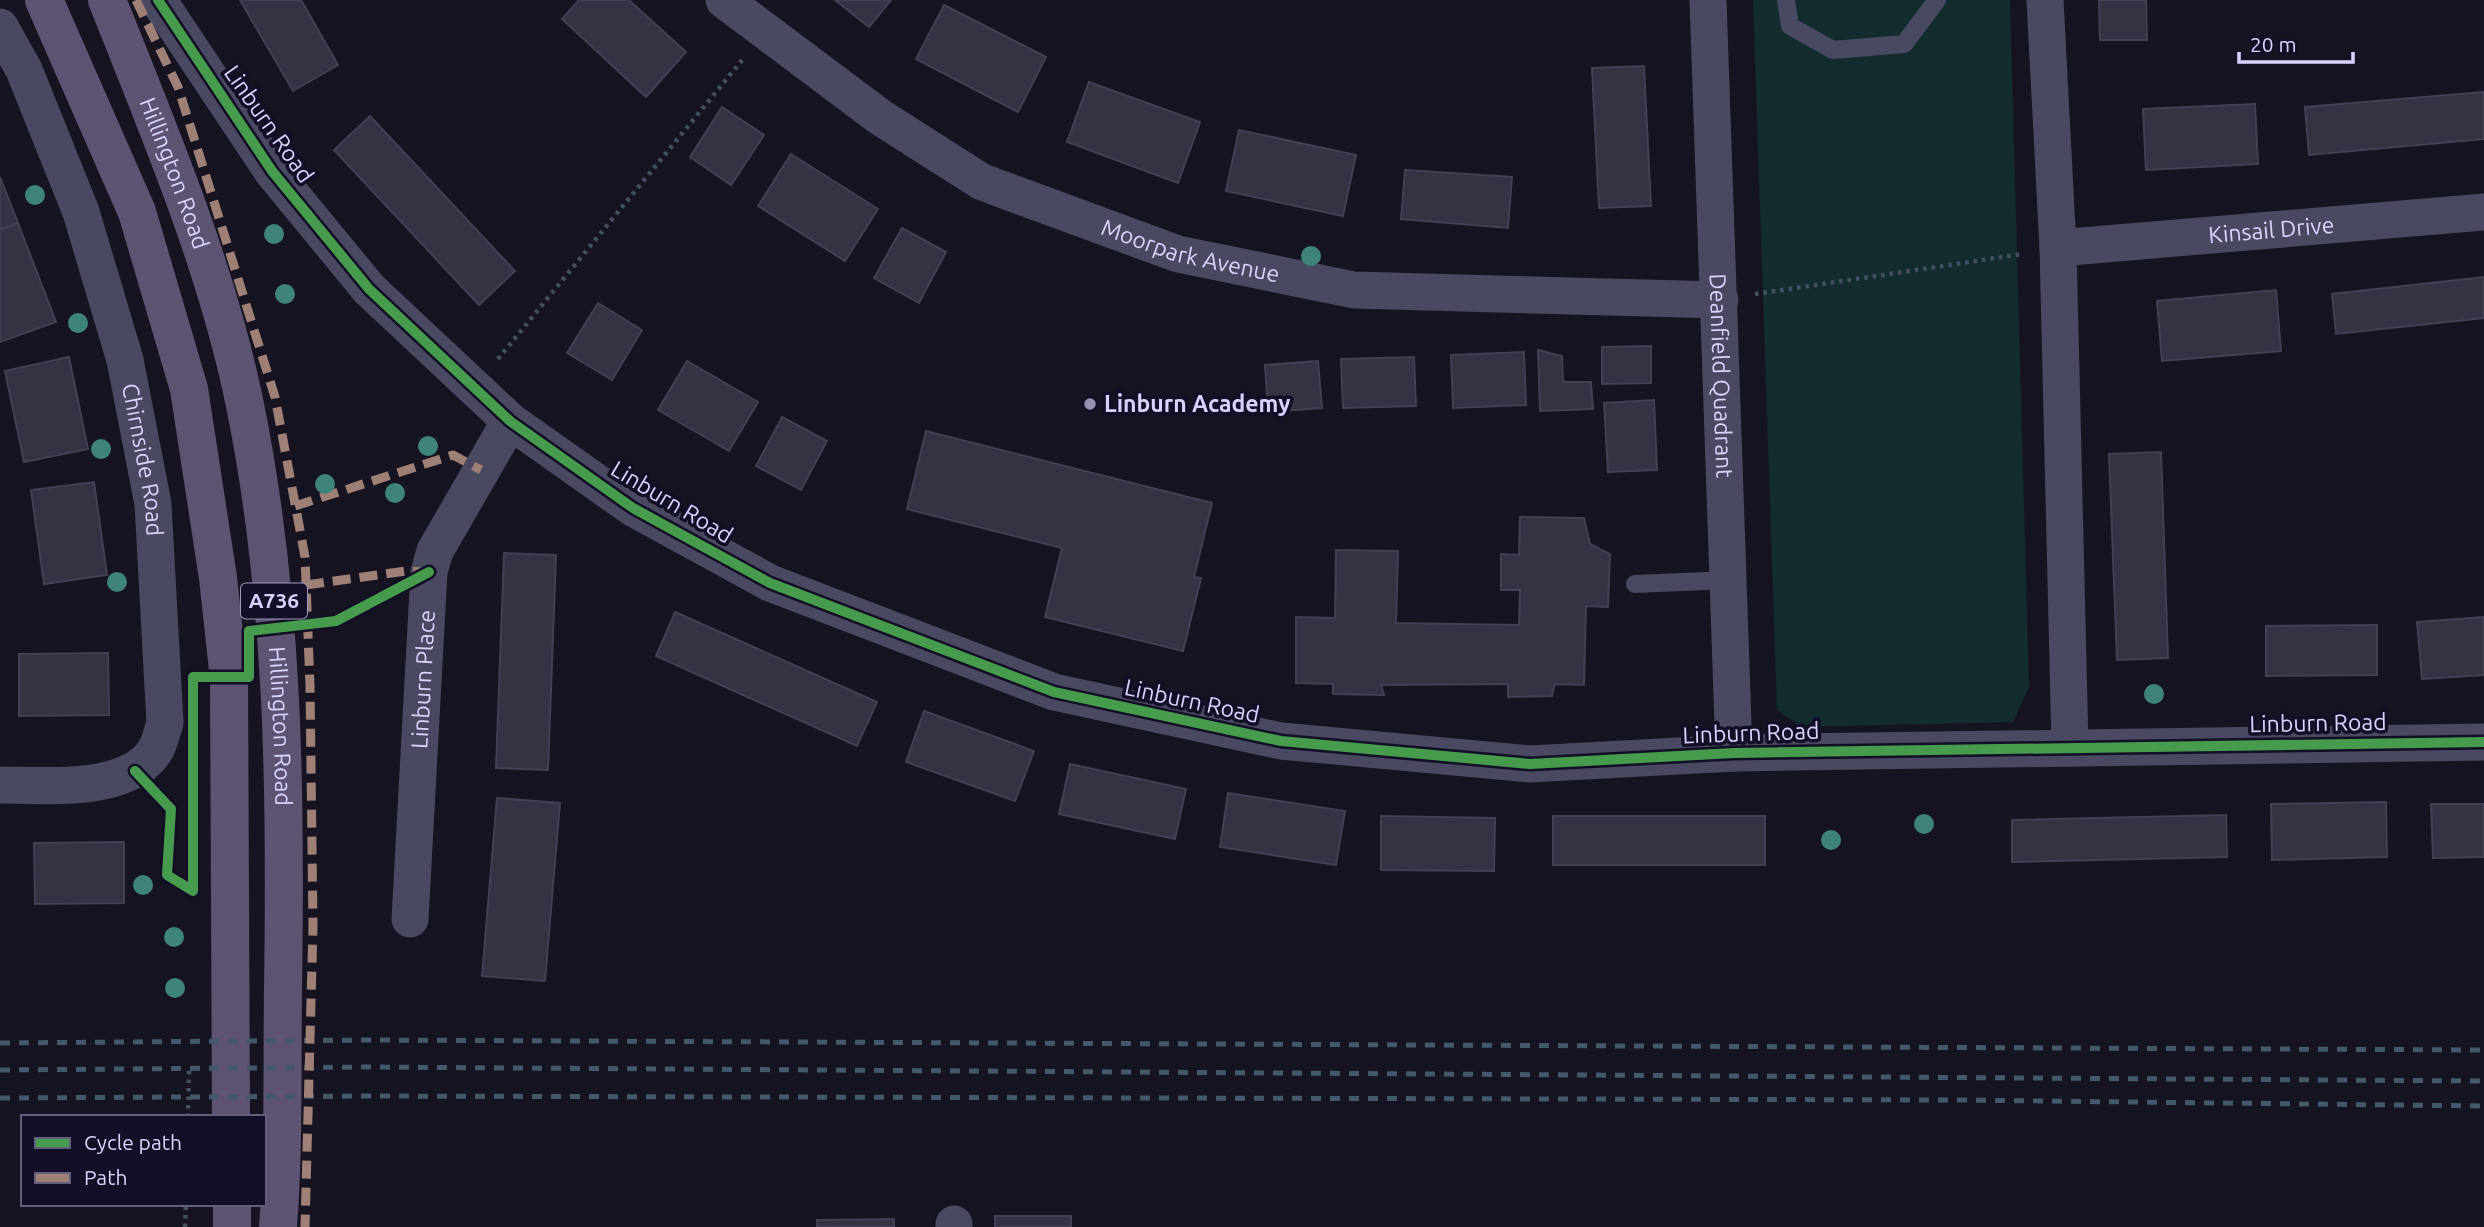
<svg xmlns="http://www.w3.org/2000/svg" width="2484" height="1227" viewBox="0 0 2484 1227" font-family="Ubuntu,sans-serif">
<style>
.green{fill:#132c2d}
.building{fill:#343243;stroke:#433f54;stroke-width:2}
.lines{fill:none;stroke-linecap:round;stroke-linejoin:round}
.path{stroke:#44505f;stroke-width:4.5;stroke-dasharray:3.5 5;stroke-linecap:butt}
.service{stroke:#4a4962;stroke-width:18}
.minor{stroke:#4a4962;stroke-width:37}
.primary{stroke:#5e5373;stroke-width:38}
.rail{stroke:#43596b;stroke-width:5;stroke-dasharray:10 9;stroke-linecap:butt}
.quiet{stroke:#9e8076;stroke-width:9;stroke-dasharray:18 9;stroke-linecap:butt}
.cycleway-casing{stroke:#130f26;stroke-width:15}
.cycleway{stroke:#469c4c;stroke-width:10}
.tree{fill:#3e8478}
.poi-dot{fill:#9591b1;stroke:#130f26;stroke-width:2.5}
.labels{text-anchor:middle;stroke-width:7;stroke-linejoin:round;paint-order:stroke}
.shield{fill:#130f26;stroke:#9e99be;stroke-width:2}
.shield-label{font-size:21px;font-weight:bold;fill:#d9d4ff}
.street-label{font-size:23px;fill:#d9d4ff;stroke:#130f26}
.poi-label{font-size:23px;font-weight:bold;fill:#d9d4ff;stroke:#130f26;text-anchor:start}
</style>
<rect width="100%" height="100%" fill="#161421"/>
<path class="green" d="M1753 0H2010L2029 687 2013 722 1801 727 1777 710Z"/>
<g class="building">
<path d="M240 0H301L338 65 293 91Z"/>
<path d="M579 0H629L686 52 646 97 562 19Z"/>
<path d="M835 0H891L869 27Z"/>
<path d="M2099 0H2146L2147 40H2100Z"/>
<path d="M944 5 1046 57 1018 112 916 59Z"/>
<path d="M1644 66 1651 206 1599 208 1592 68Z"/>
<path d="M1089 82 1200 122 1178 183 1067 142Z"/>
<path d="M2484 92V139L2309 155 2305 107Z"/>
<path d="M2255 104 2258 164 2146 170 2143 109Z"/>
<path d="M722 107 764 135 731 185 690 157Z"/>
<path d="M370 116 515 271 479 305 334 150Z"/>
<path d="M1239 130 1356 155 1343 216 1226 191Z"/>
<path d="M791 154 878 209 845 261 758 206Z"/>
<path d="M1405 170 1512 177 1508 228 1401 219Z"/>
<path d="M0 177 18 223 0 230Z"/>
<path d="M18 223 56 322 0 342V230Z"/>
<path d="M902 228 946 252 919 303 874 278Z"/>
<path d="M2484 277V318L2336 334 2332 294Z"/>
<path d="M2276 290 2281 351 2162 361 2157 301Z"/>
<path d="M598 303 642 330 612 380 567 353Z"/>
<path d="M1651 346V383L1602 384V347Z"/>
<path d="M1538 350 1562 356 1563 382H1591L1593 409 1540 411Z"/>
<path d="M1524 352 1526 405 1453 408 1451 355Z"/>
<path d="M69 357 88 449 24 462 5 371Z"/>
<path d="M1414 357 1416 406 1343 408 1341 359Z"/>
<path d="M687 361 758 402 729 451 658 410Z"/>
<path d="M1318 361 1322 408 1268 412 1265 365Z"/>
<path d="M1654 400 1657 470 1608 472 1604 403Z"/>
<path d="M782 417 827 441 801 490 756 466Z"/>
<path d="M926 431 1212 503 1194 577 1201 578 1183 651 1045 617 1062 548 907 509Z"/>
<path d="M2161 452 2168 658 2117 660 2109 454Z"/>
<path d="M94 482 107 575 44 584 31 490Z"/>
<path d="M1520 517 1584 518 1590 544 1610 554 1608 607 1586 606 1584 685 1555 684 1552 696 1508 697V684L1381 685 1384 695 1333 694V684L1296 683V617L1335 618 1336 550 1398 551 1396 623 1519 625 1520 590H1501V554L1519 555Z"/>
<path d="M504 553 556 555 548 770 496 768Z"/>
<path d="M675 612 877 702 857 746 656 656Z"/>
<path d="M2484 617V675L2422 679 2417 622Z"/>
<path d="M2377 625V675L2266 676V626Z"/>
<path d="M108 653 109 715 19 716V654Z"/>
<path d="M924 711 1034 751 1015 801 906 762Z"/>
<path d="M1070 764 1186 789 1175 839 1059 814Z"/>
<path d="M1228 793 1345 811 1336 865 1220 847Z"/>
<path d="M497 798 560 803 545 981 482 976Z"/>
<path d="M2386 802 2387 857 2272 860 2271 804Z"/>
<path d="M2431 804H2484V857L2433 858Z"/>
<path d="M2226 815 2227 857 2012 862V820Z"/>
<path d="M1381 816 1495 818 1494 871 1381 870Z"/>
<rect x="1553" y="816" width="212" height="49"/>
<path d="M124 842V903L35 904 34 843Z"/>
<rect x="995" y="1216" width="76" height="11"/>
<path d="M894 1219V1227H817V1220Z"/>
</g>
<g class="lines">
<g class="path">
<path d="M1755 294 2023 254"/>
<path d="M498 359 743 59"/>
<path d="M188 1117 189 1071"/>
<path d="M185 1227 186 1204"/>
</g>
<g class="service">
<path d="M1786 0 1790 26 1833 50 1904 44 1937 0"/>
<path d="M1635 584 1729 580"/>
</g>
<g class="minor">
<path d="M158 0 272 171 369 289 510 421 633 508 770 583 1054 692 1281 741 1530 764 1734 753 2484 742"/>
<path id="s1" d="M724 0 880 117 982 182 1178 254 1354 290 1720 300"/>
<path id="s2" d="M1708 0 1734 753"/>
<path d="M2045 0 2058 248 2070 746"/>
<path id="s3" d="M0 27 24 70 81 212 125 360 153 504 165 723C162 731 160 742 156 749 130 794 45 785 0 785"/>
<path id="s4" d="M2058 248 2484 212"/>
<path id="s5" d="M410 919 429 572 435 551 510 421"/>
<path d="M954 1224V1227"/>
</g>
<g class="primary">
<path d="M44 0 137 212 189 389 218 578 229 679 231 1117"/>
<path id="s6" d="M107 0C159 131 217 267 245 405 284 597 286 792 283 988 282 1067 284 1148 278 1227"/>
<path d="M232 1204V1227"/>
</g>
<g class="rail">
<path d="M0 1043 368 1040 2484 1050"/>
<path d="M0 1070 369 1067 2484 1081"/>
<path d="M0 1098 367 1096 1956 1100 2484 1106"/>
</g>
<g class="quiet">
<path d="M136 0 178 87 275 397 305 557 310 686 313 927 305 1227"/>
<path d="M295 506 453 455 481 470"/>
<path d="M306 585 406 571 424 572"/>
</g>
<defs>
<g id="cycleway">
<path d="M158 0 272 171 369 289 510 421 633 508 770 583 1054 692 1281 741 1530 764 1734 753 2484 742"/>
<path d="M135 771 171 809 167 875 193 891V677H249V631L336 621 429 572"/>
</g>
</defs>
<use href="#cycleway" class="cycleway-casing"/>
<use href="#cycleway" class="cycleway"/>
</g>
<g class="tree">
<circle cx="35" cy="195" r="10"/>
<circle cx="274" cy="234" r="10"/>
<circle cx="1311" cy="256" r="10"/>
<circle cx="285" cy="294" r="10"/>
<circle cx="78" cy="323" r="10"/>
<circle cx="428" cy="446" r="10"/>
<circle cx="101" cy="449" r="10"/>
<circle cx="325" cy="484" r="10"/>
<circle cx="395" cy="493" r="10"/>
<circle cx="117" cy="582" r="10"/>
<circle cx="2154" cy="694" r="10"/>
<circle cx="1924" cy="824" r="10"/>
<circle cx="1831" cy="840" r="10"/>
<circle cx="143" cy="885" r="10"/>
<circle cx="174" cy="937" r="10"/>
<circle cx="175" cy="988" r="10"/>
</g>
<circle class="poi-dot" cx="1090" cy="404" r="7"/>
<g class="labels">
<rect class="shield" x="241" y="583.5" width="66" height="35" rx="5"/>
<g class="shield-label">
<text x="274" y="608">A736</text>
</g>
<g class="street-label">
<text transform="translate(269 124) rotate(55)" y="8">Linburn Road</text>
<text dy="8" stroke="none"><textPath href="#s6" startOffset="186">Hillington Road</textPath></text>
<text dy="8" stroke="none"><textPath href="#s4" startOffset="214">Kinsail Drive</textPath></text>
<text dy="8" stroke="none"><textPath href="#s1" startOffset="536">Moorpark Avenue</textPath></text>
<text dy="8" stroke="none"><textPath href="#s2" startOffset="376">Deanfield Quadrant</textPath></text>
<text dy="8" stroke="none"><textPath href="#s3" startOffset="458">Chirnside Road</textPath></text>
<text transform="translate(672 502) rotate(31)" y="8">Linburn Road</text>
<text dy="8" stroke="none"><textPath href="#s5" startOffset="240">Linburn Place</textPath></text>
<text transform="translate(1192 701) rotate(12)" y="8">Linburn Road</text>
<text transform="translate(2318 723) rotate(-1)" y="8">Linburn Road</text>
<text dy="8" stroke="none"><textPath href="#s6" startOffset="752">Hillington Road</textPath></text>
<text transform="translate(1751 733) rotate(-2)" y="8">Linburn Road</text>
</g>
<g class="poi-label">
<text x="1104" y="412">Linburn Academy</text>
</g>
</g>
<rect x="21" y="1115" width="245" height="91" fill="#130f26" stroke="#625e7d" stroke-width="2"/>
<rect x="35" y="1138" width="35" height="10" fill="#469c4c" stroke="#625e7d" stroke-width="2"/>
<text x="84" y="1150" font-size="21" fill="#d9d4ff">Cycle path</text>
<rect x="35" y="1173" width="35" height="10" fill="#9e8076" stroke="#625e7d" stroke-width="2"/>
<text x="84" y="1185" font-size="21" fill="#d9d4ff">Path</text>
<path d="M2239 52v10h114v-10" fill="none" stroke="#d9d4ff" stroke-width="3.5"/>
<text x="2250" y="52" font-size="21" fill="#d9d4ff" stroke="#130f26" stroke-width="5" paint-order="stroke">20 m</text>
</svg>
